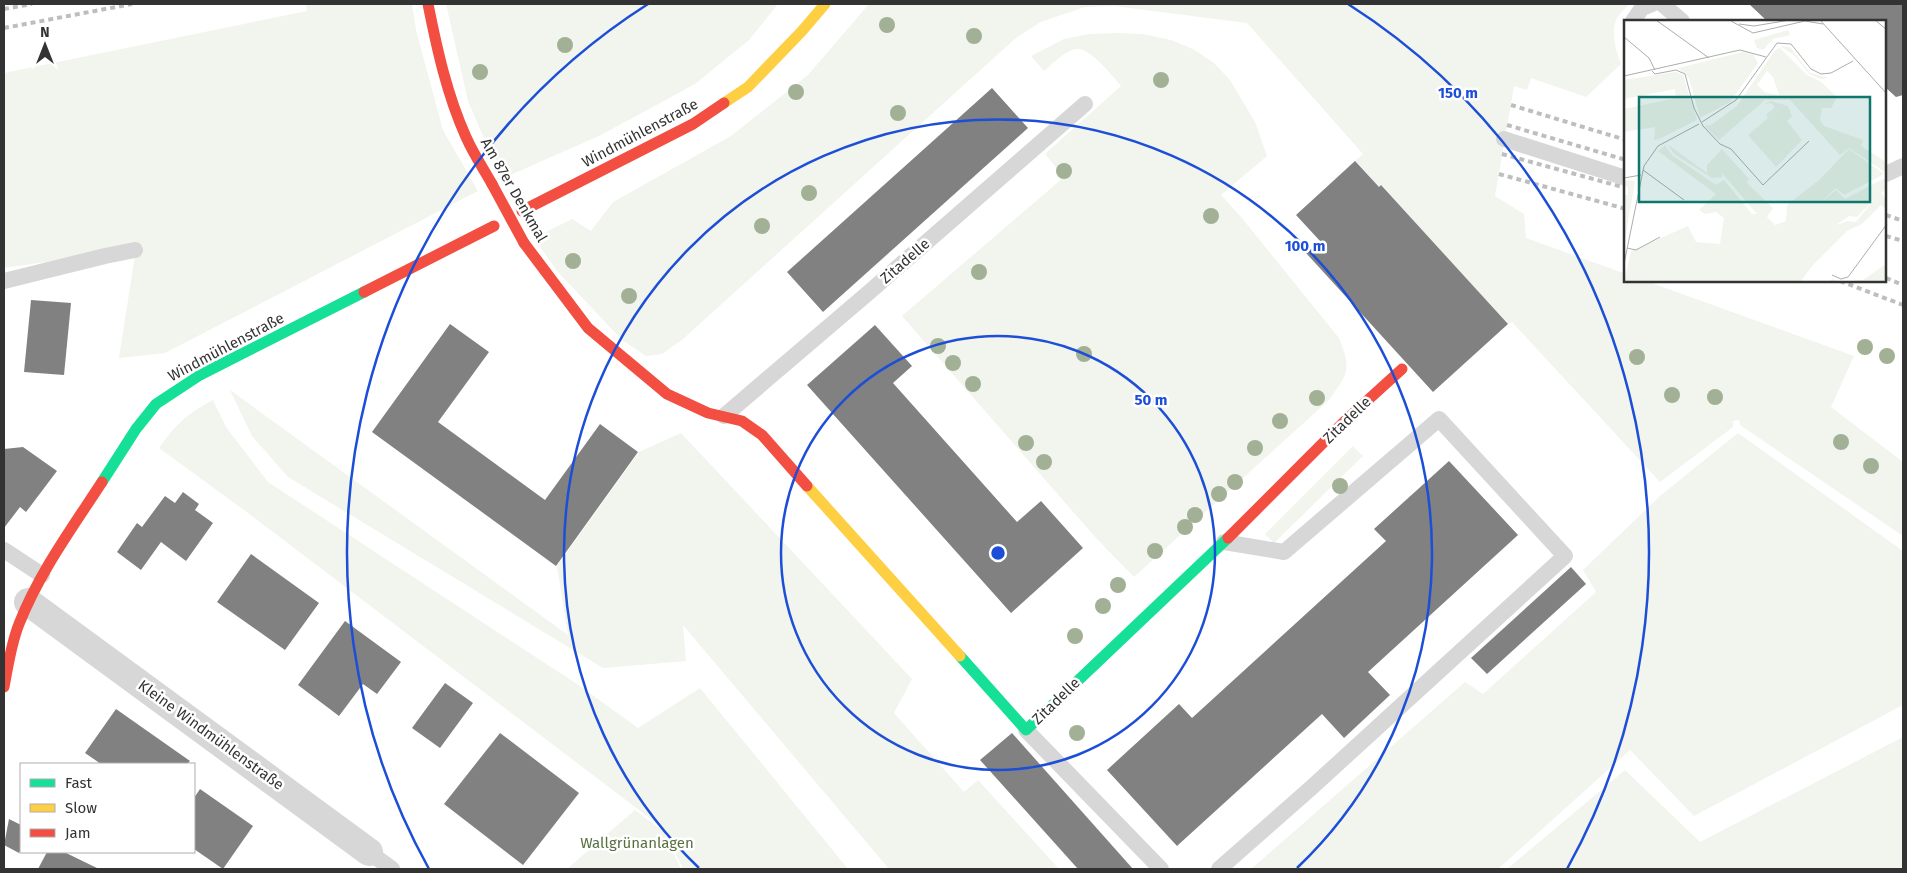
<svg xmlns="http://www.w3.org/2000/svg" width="1907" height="873" viewBox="0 0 1907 873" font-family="'Fira Sans',sans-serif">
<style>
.green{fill:#f1f5ed}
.building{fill:#818181}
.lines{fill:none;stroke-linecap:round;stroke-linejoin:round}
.lane{stroke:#d7d7d7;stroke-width:16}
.street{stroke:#d7d7d7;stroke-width:28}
.fast{stroke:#16e098;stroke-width:11}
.slow{stroke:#ffcf43;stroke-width:11}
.jam{stroke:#f24e42;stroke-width:11}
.rail{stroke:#bebebe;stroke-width:4;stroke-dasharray:5 4;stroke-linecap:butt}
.jam-bridge{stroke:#f24e42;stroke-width:11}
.tree{fill:#a2b095}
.ring{fill:none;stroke:#1d4ed8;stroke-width:2.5}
.labels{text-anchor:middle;stroke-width:5;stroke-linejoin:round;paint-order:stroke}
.street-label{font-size:15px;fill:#333;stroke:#fff}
.park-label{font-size:15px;fill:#56703f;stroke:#fff}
.inset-road{fill:none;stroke:#adadad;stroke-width:1}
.view{fill:#0f766e;fill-opacity:0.15;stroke:#0f766e;stroke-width:2.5}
.inset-edge{fill:none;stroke:#333;stroke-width:2.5}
.centre{fill:#1d4ed8;stroke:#fff;stroke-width:2.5}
.ring-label{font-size:15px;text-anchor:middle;font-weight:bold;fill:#1d4ed8;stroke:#fff;stroke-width:5;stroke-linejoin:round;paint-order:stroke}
</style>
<rect width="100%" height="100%" fill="#fff"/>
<g class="green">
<path d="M306 4H412L416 30 443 130 478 191 165 353 119 358 136 249 4 268V73L307 11Z"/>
<path d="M446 4H778L749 40 695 84 601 135 506 177 485 141 468 101Z"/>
<path d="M869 4H1629C1625 9 1619 14 1616 20 1611 34 1616 51 1621 64L1586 97 1531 78 1527 90 1514 86 1495 196 1524 214 1526 238 1626 274V281H1646L1854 356 1831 407 1903 462V536L1740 425 1739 420 1733 421V427L1660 482 1512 322 1508 324 1381 185 1379 187 1355 161 1363 154 1247 23 1114 6 1085 7 1041 22 1017 37 683 339 662 354 646 356 622 340 558 272 534 238 572 219 591 231 613 202 731 136 808 75Z"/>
<path d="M1117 33 1143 34 1171 40 1193 49 1214 63 1230 80 1255 122 1267 156 1221 195 1241 217 1339 338C1352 371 1348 373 1329 400L1134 577 1096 538 902 316 1064 177 1045 154 1121 86C1113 76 1089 47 1077 49 1065 50 1053 64 1044 71L1031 56 1064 39 1089 34Z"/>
<path d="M230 390 568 635 557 566 639 452 681 433 912 679 894 713 964 792 978 780 1059 869H889L683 625 686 661 603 668 288 477 252 436Z"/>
<path d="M213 400 226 427 268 482 577 684 638 728 700 688 848 869H683L664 829 244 510 159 448C176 424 187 414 213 400Z"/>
<path d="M1738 433 1903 551V705L1694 816 1630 750 1498 869H1251L1465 682 1483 694 1596 592 1583 570 1660 496Z"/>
<path d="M1353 446 1363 456 1274 543 1265 534Z"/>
<path d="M1903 737V869H1507L1625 770 1700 842Z"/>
<path d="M635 810 663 831 681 869H567Z"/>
</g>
<g class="building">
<path d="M1749 4H1903V95L1896 97 1886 88V21H1767Z"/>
<path d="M992 88 1028 128 823 312 787 272Z"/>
<path d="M1355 161 1379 187 1381 185 1508 324 1433 392 1306 253 1320 241 1296 215Z"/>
<path d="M31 300 71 303 64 375 24 372Z"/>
<path d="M450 324 489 352 438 422 545 500 600 424 638 452 556 566 372 432Z"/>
<path d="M875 325 912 366 893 383 1017 522 1041 501 1083 548 1011 613 807 385Z"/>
<path d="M23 447 57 471 26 512 20 507 4 528V449Z"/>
<path d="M1449 461 1518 535 1368 672 1390 695 1344 738 1322 714 1177 846 1107 770 1179 704 1192 718 1386 541 1374 529Z"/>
<path d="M183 492 199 504 195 510 213 523 186 561 161 542 141 570 117 552 137 523 142 527 165 496 175 503Z"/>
<path d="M251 554 319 603 285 650 217 602Z"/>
<path d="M1571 567 1586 584 1487 674 1471 658Z"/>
<path d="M345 621 401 662 377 694 363 684 339 716 298 685Z"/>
<path d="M445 683 473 703 440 748 412 728Z"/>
<path d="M116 709 190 761 187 764H101L85 753Z"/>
<path d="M500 733 579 793 523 865 444 804Z"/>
<path d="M1012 733 1133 869H1078L980 760Z"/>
<path d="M200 789 253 826 223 869 194 849V798Z"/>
<path d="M9 819 21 825V849L19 853 4 845Z"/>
<path d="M47 852H64L99 869H38Z"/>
</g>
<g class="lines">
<g class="lane">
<path d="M1662 4 1682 21"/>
<path d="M1633 21 1642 8 1652 4"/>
<path d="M1504 139 1626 178"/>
<path d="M1886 174 1903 166"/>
<path d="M4 281 105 256 135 250"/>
<path d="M724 416 867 294 1085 104"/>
<path d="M4 550 42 575"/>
<path d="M1026 730 1161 869"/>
<path d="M369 852 392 869"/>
<path d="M1219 869 1311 788 1565 556 1439 419 1284 552 1224 542"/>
</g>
<path class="street" d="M28 602 369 852"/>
<g class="fast">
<path d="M102 482 136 429 156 404 200 375 364 292"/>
<path d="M960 656 1026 730 1228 538"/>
</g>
<g class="slow">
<path d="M724 103 748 87 802 31 825 4"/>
<path d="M807 486 960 656"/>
</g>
<g class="jam">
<path d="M428 4C437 49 447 95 466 137 473 153 483 168 492 184"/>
<path d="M522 211 693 124 724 103"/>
<path d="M524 243 588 328 667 394 708 413 742 421 762 435 807 486"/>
<path d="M364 292 494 226"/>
<path d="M1228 538 1347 419 1402 369"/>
<path d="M4 687C8 666 11 644 19 624 39 573 72 528 102 482"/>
</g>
<g class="rail">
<path d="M4 9 32 4"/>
<path d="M4 28 132 4"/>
<path d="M1511 105 1626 140"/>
<path d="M1507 125 1626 160"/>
<path d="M1502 154 1626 188"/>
<path d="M1499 174 1626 209"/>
<path d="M1886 215 1903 221"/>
<path d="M1886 236 1903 241"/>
<path d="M1886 278 1903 285"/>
<path d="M1840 281 1903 305"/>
</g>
<path class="jam-bridge" d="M492 184 524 243"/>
</g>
<g class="tree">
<circle cx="887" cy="25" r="8"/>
<circle cx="974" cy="36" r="8"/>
<circle cx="565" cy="45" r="8"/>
<circle cx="480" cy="72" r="8"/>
<circle cx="1161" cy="80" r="8"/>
<circle cx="796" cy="92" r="8"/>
<circle cx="898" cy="113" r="8"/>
<circle cx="1064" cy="171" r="8"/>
<circle cx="809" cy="193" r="8"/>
<circle cx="1211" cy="216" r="8"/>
<circle cx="762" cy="226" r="8"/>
<circle cx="573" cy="261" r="8"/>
<circle cx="979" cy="272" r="8"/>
<circle cx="629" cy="296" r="8"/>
<circle cx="938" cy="346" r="8"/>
<circle cx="1865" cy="347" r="8"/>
<circle cx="1084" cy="354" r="8"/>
<circle cx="1887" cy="356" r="8"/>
<circle cx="1637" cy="357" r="8"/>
<circle cx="953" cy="363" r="8"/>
<circle cx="973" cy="384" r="8"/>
<circle cx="1672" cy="395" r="8"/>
<circle cx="1715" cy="397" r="8"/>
<circle cx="1317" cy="398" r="8"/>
<circle cx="1280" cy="421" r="8"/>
<circle cx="1841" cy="442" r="8"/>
<circle cx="1026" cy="443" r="8"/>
<circle cx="1255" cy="448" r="8"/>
<circle cx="1044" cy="462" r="8"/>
<circle cx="1871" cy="466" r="8"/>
<circle cx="1235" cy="482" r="8"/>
<circle cx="1340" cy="486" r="8"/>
<circle cx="1219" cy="494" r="8"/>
<circle cx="1195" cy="515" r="8"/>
<circle cx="1185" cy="527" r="8"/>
<circle cx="1155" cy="551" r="8"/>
<circle cx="1118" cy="585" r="8"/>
<circle cx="1103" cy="606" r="8"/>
<circle cx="1075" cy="636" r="8"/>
<circle cx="1077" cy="733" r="8"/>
</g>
<g class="ring">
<circle cx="998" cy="553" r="217"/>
<path d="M699 868A434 434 0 1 1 1297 868"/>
<path d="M429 869A651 651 0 0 1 648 4M1348 4A651 651 0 0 1 1567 869"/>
</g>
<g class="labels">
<g class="street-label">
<text transform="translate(640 133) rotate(-28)" y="5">Windmühlenstraße</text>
<text transform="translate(514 190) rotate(60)" y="5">Am 87er Denkmal</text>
<text transform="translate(905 261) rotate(-41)" y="5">Zitadelle</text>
<text transform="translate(226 347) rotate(-28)" y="5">Windmühlenstraße</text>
<text transform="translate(1347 420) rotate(-44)" y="5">Zitadelle</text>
<text transform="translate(1056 701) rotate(-44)" y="5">Zitadelle</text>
<text transform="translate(211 735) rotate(36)" y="5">Kleine Windmühlenstraße</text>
</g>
<g class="park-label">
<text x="637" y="848">Wallgrünanlagen</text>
</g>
</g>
<g transform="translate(1624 20)">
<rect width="262" height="262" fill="#fff"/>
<path d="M164 10 166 15 149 19 139 30 133 28 130 20ZM156 26 166 27 186 53 204 58 197 59 185 54 170 35ZM156 28 183 55 196 61 213 77 207 88H198L196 100 200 106 239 120 237 126 262 142V153L225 128 216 135 166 80H141L95 120 80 106 87 105 113 86 151 30ZM143 51 149 57 155 75 142 73 133 65ZM119 32 129 34 134 43 106 82 76 98 65 58 54 48ZM52 52 59 55 73 100 35 119 30 120 31 107 0 112V89L52 78 51 69 0 79V60ZM147 81 164 86 168 96 163 101 178 120 152 147 124 115 144 98 142 95 151 87 147 83 140 84ZM43 124 83 153V145L98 129 125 159 123 163 149 188 143 197 151 205 162 201 163 185 195 160 225 129 260 154 220 175 212 168 196 183 212 170 221 179 259 159H262V170L257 173 262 179V189L257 185 238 204 223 211 189 245 176 262H0L7 231 64 206 72 222 96 224 100 198 92 192 81 194 75 190 92 174 34 131 41 125 48 135 92 165 100 160 128 194H133L98 153V157L88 158 50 134ZM252 177 232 202 224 201 212 205 225 196 233 197ZM9 160 11 162 0 225V175H4V167L0 166V161ZM262 244V262H205L208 259 216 262 239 260Z" fill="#f1f5ed" fill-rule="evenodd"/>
<path class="inset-road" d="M32 0 85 38M196 0 263 74M251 0 263 10M107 1 129 13 181 1 199 4M115 4 130 6 166 0M0 17 25 38 31 50M28 51 31 54 52 50 61 54 70 88 79 106 96 124 107 129 139 165 185 121M0 56 116 30 142 37M78 102 112 80 153 23 167 24 187 49 197 54 207 53 229 41M19 150 60 180M0 158 17 155M3 228 12 230 36 217M0 244 20 146 34 126 75 104M208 255 217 259 224 257 263 204"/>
<path class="view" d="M15 77H246V182H15Z"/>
<rect width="262" height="262" class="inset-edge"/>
</g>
<circle cx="998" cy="553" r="8" class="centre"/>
<g class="ring-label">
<text x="1458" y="98">150 m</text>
<text x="1305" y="251">100 m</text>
<text x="1151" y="405">50 m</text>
</g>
<rect width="1907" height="873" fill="none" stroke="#333333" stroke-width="10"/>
<rect x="20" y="763" width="175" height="90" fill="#ffffff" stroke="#adadad"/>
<rect x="30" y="779" width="25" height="8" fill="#16e098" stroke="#adadad"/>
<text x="65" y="788" font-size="15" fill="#333333">Fast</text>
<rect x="30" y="804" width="25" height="8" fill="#ffcf43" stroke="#adadad"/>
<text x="65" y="813" font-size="15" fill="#333333">Slow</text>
<rect x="30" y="829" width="25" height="8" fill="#f24e42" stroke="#adadad"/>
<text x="65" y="838" font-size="15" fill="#333333">Jam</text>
<g transform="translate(45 45)" stroke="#ffffff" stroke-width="4" paint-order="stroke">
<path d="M0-4L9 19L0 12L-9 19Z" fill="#333333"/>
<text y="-8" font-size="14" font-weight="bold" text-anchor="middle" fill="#333333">N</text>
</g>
</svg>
